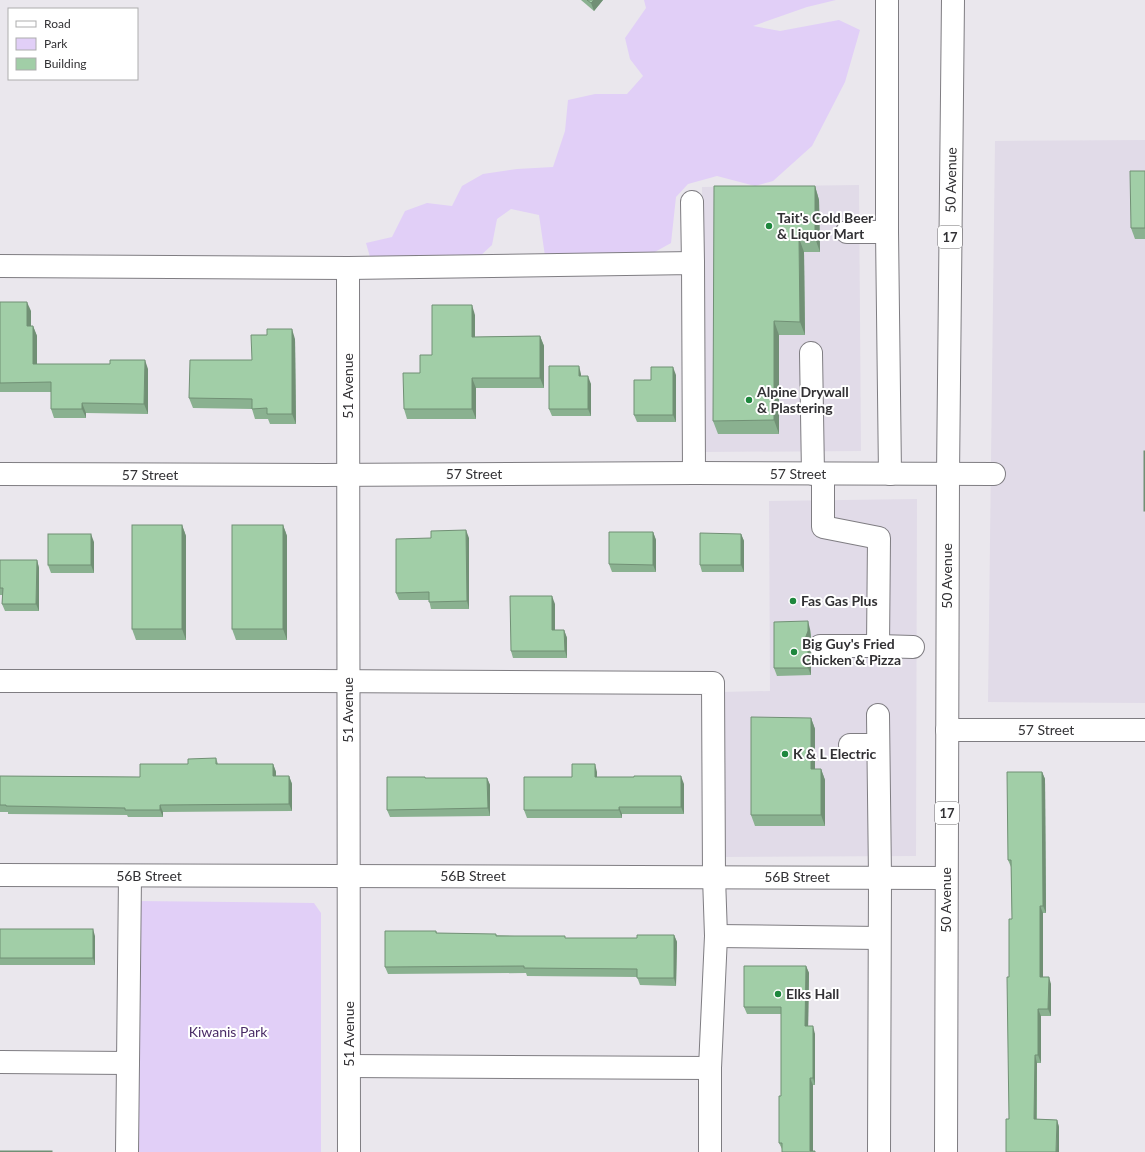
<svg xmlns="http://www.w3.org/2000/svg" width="1145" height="1152" viewBox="0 0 1145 1152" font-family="Lato,sans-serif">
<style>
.built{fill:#e1dbe8}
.green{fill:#e1cff7}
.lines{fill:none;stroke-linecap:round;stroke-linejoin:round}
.minor-casing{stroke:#7f7d82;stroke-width:24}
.major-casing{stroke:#7f7d82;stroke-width:24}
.minor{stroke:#fff;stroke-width:22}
.major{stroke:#fff;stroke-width:22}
.wall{fill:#8ab190}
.shaded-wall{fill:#719075}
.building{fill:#a1cea7;stroke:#719075}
.poi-dot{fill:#1e873d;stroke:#fff;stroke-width:1.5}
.labels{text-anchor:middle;stroke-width:4;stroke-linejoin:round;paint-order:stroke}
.shield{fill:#fff;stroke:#706f71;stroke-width:1}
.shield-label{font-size:13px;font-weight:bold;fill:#323134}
.street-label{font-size:14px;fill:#323134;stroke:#fff}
.poi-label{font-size:14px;font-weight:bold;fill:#323134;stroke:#fff;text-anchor:start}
.park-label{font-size:14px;fill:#4a2c67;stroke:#fff}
</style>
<rect width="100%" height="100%" fill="#eae7ed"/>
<g class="built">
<path d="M1145 140V703L988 702 995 141Z"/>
<path d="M859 185 861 451 704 452 702 187Z"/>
<path d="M917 499 916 856 722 857 721 692 770 691 769 501Z"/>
</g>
<g class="green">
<path d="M644 0H836L807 7 753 26 780 31 839 20 860 30 845 82 812 146 773 181 755 186 717 176 688 184 676 197 671 243 653 253 545 256 539 215 511 209 497 219 492 245 479 257H370L366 243 392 237 405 211 427 203 452 206 462 186 483 174 517 169 553 167 565 131 568 100 595 94H627L643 76 630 59 625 38 646 8Z"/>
<path d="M136 901 314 903 321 913V1152H134Z"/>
</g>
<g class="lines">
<defs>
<g id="minor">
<path d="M887 0V232L890 474"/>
<path d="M692 202 693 263"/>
<path d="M847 232H887"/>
<path d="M0 266 348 268 693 263 694 473"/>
<path d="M348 268 349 1152"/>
<path d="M811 353 813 474"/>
<path d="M0 474 322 475 694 473 994 474"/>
<path d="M820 646H878L879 538 823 527V474"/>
<path d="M878 646 913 647"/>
<path d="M0 681H315L713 683 714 877 716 936 710 1068 349 1066"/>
<path d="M878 715 880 877 879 1152"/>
<path d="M947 730H1145"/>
<path d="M850 745H878"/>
<path d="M0 875 946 878"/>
<path d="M716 936 879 938"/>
<path d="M0 1062 128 1063 130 876"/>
<path d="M710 1068V1152"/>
<path d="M127 1152 128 1063"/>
</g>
<path id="major" d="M946 1152 948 475 953 0"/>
</defs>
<use href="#minor" class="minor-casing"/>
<use href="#major" class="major-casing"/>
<use href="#minor" class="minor"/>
<use href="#major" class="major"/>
</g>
<g class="wall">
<path d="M581 0H603L594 11Z"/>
<path d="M1145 171V239H1135L1131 228Z"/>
<path d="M815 186 819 200 820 252H804L805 335H779V434H718L713 421Z"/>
<path d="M0 302 31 311V326H33L37 336V364L148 369V414L86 413V418H54L51 409V392H0Z"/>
<path d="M475 315V337L540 336 544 346V388H476V419H407L404 409 420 373 432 355Z"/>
<path d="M295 339 296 424H270L268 419H255L252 409 193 408 189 398 252 360Z"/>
<path d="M581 374V376L591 384V416H552L549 409Z"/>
<path d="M676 375V422H637L634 415 651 380Z"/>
<path d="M182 525 186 536V640H136L132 629Z"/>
<path d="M283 525 287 536V640H236L232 629Z"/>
<path d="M653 532 656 540V572H612L609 564Z"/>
<path d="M741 534 744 541V572H702L700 565Z"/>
<path d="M469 538V609H431L429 600H399L396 593Z"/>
<path d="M94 542V573H51L48 565Z"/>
<path d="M0 560H37L39 568V611H5L2 604V595H0Z"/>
<path d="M555 604V630H564L567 638V658H513L511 651Z"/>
<path d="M810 629 811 638 808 646 811 654V675L777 676 774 668Z"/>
<path d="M811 718 815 729V769H821L825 780V826H755L751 815Z"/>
<path d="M216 758 218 764H273L276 772V776H289L292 784V811L163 812V817H128L127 815 8 814V812H0V776L140 777 188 764Z"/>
<path d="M597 772V777L684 784V814H622V818H527L524 810 572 777Z"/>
<path d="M1042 772 1045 779 1046 913H1043V977L1051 984V1016H1041V1063H1037V1119L1057 1120 1059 1127 1009 1119V977L1012 919 1011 867 1008 860Z"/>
<path d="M425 777V778H487L490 785V816L390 817 387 810Z"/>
<path d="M0 929 95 936V965H0Z"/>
<path d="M436 931 437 933 565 938H637L674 935 677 942 676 986 640 985 637 977 527 976 526 973 388 974 385 967Z"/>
<path d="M806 966 809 973 808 1026 815 1034V1085H813V1151H815V1152H782V1149L779 1143 781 1096V1014H747L744 1007Z"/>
</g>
<g class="shaded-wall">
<path d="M594 0H603L594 11 591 3Z"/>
<path d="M815 186 819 200 820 252 815 238Z"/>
<path d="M799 238 804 252 805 335 800 322Z"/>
<path d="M27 302 31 311V336L27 326Z"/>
<path d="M472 305 475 315V347L472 337Z"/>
<path d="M774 321 779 335V434L774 420Z"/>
<path d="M33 326 37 336V374L33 364Z"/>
<path d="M292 329 295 339 296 424 292 414Z"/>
<path d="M540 336 544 346V388L540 378Z"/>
<path d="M145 360 148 369V414L144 404Z"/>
<path d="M579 366 581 374V384L579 376Z"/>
<path d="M673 367 676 375V422L673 415Z"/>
<path d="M588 376 591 384V416L588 409Z"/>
<path d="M472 378 476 388V419L472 409Z"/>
<path d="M82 403 86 413V418L82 409Z"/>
<path d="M182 525 186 536V640L182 629Z"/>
<path d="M283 525 287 536V640L283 629Z"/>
<path d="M466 530 469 538V609L467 601Z"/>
<path d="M653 532 656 540V572L653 565Z"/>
<path d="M91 534 94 542V573L91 565Z"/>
<path d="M741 534 744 541V572L741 565Z"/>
<path d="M37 560 39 568V611L36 604Z"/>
<path d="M552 596 555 604V638L552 630Z"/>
<path d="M808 621 810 629 811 638 808 646 805 639Z"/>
<path d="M564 630 567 638V658L565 651Z"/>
<path d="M808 646 811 654V675L808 668Z"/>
<path d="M811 718 815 729V780L811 769Z"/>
<path d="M273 764 276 772V784L273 776Z"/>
<path d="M595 764 597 772V785L595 777Z"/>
<path d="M821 769 825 780V826L821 815Z"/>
<path d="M1042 772 1045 779 1046 913 1043 906Z"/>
<path d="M289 776 292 784V811L289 804Z"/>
<path d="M681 776 684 784V814L681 807Z"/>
<path d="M487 778 490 785V816L488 808Z"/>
<path d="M160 805 163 812V817L160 810Z"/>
<path d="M619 807 622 814V818L619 810Z"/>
<path d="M1040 906 1043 913V984L1040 977Z"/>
<path d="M93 929 95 936V965L93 958Z"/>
<path d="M674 935 677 942 676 986 674 978Z"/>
<path d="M806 966 809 973 808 1034 805 1026Z"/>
<path d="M1049 977 1051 984V1016L1048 1009Z"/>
<path d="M1038 1009 1041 1016V1063L1038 1055Z"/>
<path d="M813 1026 815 1034V1085L813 1078Z"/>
<path d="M1035 1055 1037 1063 1036 1127 1034 1119Z"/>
<path d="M810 1078 813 1085V1152L810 1151Z"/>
<path d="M1057 1120 1059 1127V1152H1056Z"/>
</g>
<g class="building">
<path d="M587 0H594L591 3Z"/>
<path d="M1130 171H1145V228H1131Z"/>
<path d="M714 186H815V238H799L800 322 774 321V420L713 421Z"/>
<path d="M0 302H27V326H33V364H110V360H145L144 404 82 403V409H51V382L0 383Z"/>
<path d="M432 305H472V337L540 336V378H472V409H404L403 373H420V355H432Z"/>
<path d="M267 329H292V414H267V408L252 409V399L189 398 190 360H252L251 335H267Z"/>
<path d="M549 366H579V376H588V409H549Z"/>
<path d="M651 367H673V415H634V380H651Z"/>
<rect x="1144" y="451" width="1" height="60"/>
<rect x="132" y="525" width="50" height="104"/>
<rect x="232" y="525" width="51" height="104"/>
<path d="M466 530 467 601 429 602V592L396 593V539L431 538V531Z"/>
<path d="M609 532H653V565L609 564Z"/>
<path d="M700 533 741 534V565H700Z"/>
<rect x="48" y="534" width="43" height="31"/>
<path d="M0 560H37L36 604H2L3 588H0Z"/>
<path d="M510 596H552V630H564L565 651H511Z"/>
<path d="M808 621V631L805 639 808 646V668H774V622Z"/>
<path d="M751 717 811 718V769H821V815H751Z"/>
<path d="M216 758V764H273V776H289V804L160 805V810H125V808L6 806V805H0V776L140 777V764H188V759Z"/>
<path d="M572 764H595V777H634V776H681V807H619V810H524V777H572Z"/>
<path d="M1007 772H1042L1043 906H1040V977H1049L1048 1009H1038V1055H1035L1034 1119 1057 1120 1056 1152H1006V1119H1009L1007 977H1009V919H1012L1011 860H1008Z"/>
<path d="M387 777H425V778H487L488 808 387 810Z"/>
<rect x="0" y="929" width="93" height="29"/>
<path d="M385 931H436V933L496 934V936H565V938H637V935H674V978H637V969L524 968V966L385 967Z"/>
<path d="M744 966H806L805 1026H813V1078H810V1151H815V1152H782V1143H779V1096H781V1007H744Z"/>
<rect x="0" y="1151" width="52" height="1"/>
</g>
<g class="poi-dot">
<circle cx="769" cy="226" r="4"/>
<circle cx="749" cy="400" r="4"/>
<circle cx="793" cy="601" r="4"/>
<circle cx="794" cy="652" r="4"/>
<circle cx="785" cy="754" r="4"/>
<circle cx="778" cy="994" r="4"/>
</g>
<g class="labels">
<g class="shield">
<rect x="938" y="226" width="24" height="22" rx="3"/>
<rect x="935" y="802" width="24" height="22" rx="3"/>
</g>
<g class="shield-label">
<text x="950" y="242">17</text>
<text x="947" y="818">17</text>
</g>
<g class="street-label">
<text transform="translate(951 180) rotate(-89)" y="5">50 Avenue</text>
<text transform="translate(348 386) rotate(-90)" y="5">51 Avenue</text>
<text x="474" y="479">57 Street</text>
<text x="798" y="479">57 Street</text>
<text x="150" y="480">57 Street</text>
<text transform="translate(947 576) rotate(-90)" y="5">50 Avenue</text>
<text transform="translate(348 710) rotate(-90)" y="5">51 Avenue</text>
<text x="1046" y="735">57 Street</text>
<text x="149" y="881">56B Street</text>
<text x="473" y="881">56B Street</text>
<text x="797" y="882">56B Street</text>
<text transform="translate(946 900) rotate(-90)" y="5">50 Avenue</text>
<text transform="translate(349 1034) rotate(-90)" y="5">51 Avenue</text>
</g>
<g class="poi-label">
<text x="777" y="223">Tait's Cold Beer<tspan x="777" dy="16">&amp; Liquor Mart</tspan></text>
<text x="757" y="397">Alpine Drywall<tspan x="757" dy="16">&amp; Plastering</tspan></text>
<text x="801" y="606">Fas Gas Plus</text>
<text x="802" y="649">Big Guy's Fried<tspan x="802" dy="16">Chicken &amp; Pizza</tspan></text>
<text x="793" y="759">K &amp; L Electric</text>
<text x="786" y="999">Elks Hall</text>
</g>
<g class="park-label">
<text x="228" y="1037">Kiwanis Park</text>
</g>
</g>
<rect x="8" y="8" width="130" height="72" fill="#ffffff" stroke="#adadae"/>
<rect x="16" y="21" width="20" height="6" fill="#ffffff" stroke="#adadae"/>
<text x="44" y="28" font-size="12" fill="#323134">Road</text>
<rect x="16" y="38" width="20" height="12" fill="#e1cff7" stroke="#adadae"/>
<text x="44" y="48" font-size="12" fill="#323134">Park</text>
<rect x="16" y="58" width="20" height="12" fill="#a1cea7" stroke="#adadae"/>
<text x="44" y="68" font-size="12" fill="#323134">Building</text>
</svg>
